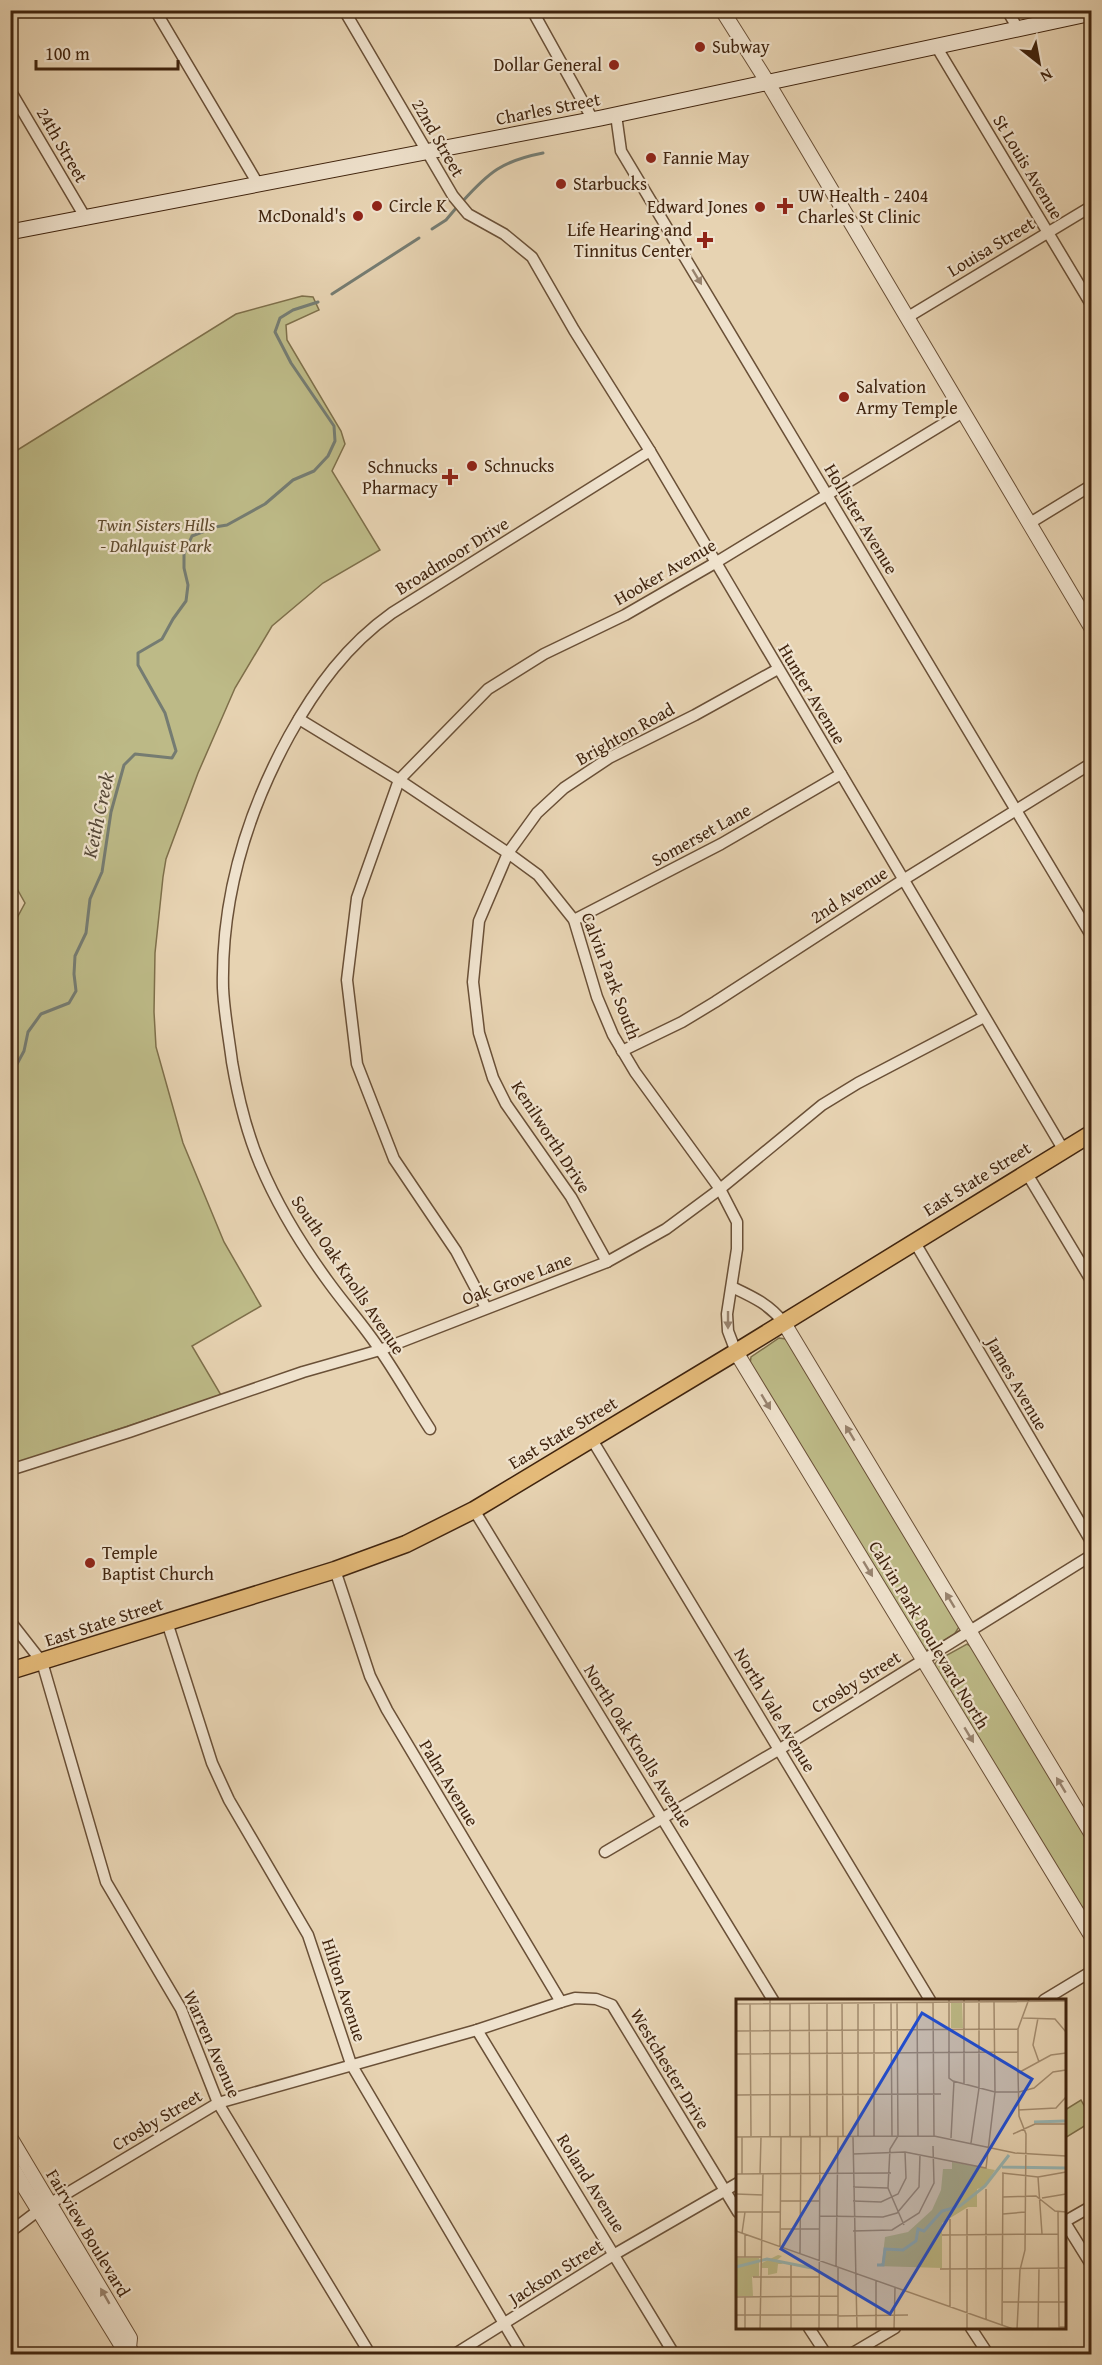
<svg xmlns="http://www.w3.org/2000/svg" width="1102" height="2365" viewBox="0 0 1102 2365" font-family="'Gentium Book Plus',serif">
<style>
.green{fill:#bdba87;stroke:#7e6f4a;stroke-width:1.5}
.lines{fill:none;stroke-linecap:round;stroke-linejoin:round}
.stream{stroke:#757c72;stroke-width:3}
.minor-casing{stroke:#6a5037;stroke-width:13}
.tertiary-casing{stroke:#6a5037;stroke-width:16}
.secondary-casing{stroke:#40240e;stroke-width:17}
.primary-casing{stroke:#40240e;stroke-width:19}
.minor{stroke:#efe2cd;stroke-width:10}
.tertiary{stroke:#efe2cd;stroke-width:14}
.secondary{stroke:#efe2cd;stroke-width:15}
.primary{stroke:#e4ba79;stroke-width:16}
.oneway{fill:#98836e}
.poi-dot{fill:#8f2418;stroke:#efe2cd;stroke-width:2}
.labels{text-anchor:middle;stroke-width:4.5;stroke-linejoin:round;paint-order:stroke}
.poi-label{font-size:18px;fill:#40240e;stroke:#efe2cd;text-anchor:start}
.street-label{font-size:18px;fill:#40240e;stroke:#efe2cd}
.park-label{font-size:18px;font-style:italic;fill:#5f4a2c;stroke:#efe2cd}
.water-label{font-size:20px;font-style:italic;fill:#564838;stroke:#efe2cd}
.inset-river{fill:none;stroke:#98b6b4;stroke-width:3}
.inset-road{fill:none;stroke:#a48d70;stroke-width:1.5}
.view{fill:#1d4ed8;fill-opacity:0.15;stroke:#1d4ed8;stroke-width:3}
.inset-edge{fill:none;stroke:#40240e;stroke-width:3}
</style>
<rect width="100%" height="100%" fill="#e7d3b2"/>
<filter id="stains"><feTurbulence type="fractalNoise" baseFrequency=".00333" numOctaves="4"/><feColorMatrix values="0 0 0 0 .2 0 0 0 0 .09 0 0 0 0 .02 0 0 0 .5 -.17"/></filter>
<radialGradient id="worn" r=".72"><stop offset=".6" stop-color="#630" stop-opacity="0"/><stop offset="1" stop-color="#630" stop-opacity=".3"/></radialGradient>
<g class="green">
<path d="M302 296 313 297 319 310 286 325 287 340 341 431 345 444 332 471 380 550 323 583 272 626 235 688 198 773 166 859 163 877 155 953 154 1012 156 1047 183 1143 224 1242 261 1306 192 1346 221 1395 11 1465 10 931 25 903 11 878V454L236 314Z"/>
<path d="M779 1338 786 1339 959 1627 954 1635 928 1650H924L750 1364 751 1357Z"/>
<path d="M967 1644 974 1648 1091 1845V1931L934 1665 938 1660Z"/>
<path d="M1081 2100 1091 2118V2122L1065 2138V2110Z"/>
</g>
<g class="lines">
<g class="stream">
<path d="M462 202C489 172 502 161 543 153"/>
<path d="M432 229 446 220 457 207"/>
<path d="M332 294 419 238"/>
<path d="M10 1066 17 1064 24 1051 28 1032 41 1014 69 1003 76 991 74 974 75 956 86 933 90 899 102 872 111 812 124 765 135 754 172 758 176 751 165 713 138 665V653L162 639 173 619 186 601 188 585 184 568V554L192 536 215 527 227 525 265 504 293 480 314 471 328 456 335 441 334 426 291 363 275 332 280 318 293 310 318 302"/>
</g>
<defs>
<g id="minor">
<path d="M155 10 258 184"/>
<path d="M344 10 453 196 468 214 504 234 532 257 574 330 650 451 1063 1149"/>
<path d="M532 10 593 120"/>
<path d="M1007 10 1018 29"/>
<path d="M936 46 1092 306"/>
<path d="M10 90 85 217"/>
<path d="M616 115 621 151 1092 937"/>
<path d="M908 317 1092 206"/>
<path d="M1030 523 1092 485"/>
<path d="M299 719 399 780 508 853 538 875 574 920 597 997 613 1035 635 1072 720 1189 737 1222V1249L727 1314 728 1331 736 1352"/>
<path d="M574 920 721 844 841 774"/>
<path d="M622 1051 682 1022 715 1002 903 880 1092 763"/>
<path d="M1026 1172 1092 1282"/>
<path d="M914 1241 1092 1543"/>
<path d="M607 1262 571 1197 506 1104 493 1078 479 1033 473 982 479 921 508 853 537 813 564 788 609 758 695 715 778 669"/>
<path d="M732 1287C753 1297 769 1304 784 1323"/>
<path d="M486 1308 456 1251 394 1159 357 1064 347 980 357 898 399 780 488 689 544 654 625 615 715 563 963 412"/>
<path d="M430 1429C413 1403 398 1376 380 1350 365 1327 346 1306 330 1284 302 1246 278 1207 260 1164 246 1131 238 1097 232 1062 229 1038 224 1012 223 988 221 899 247 813 289 736 316 687 347 645 392 613L650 451"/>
<path d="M591 1438 930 2000"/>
<path d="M10 1470 129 1432 303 1372 380 1350 607 1262 666 1229 720 1189 822 1105 858 1083 984 1017"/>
<path d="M474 1510 773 2000"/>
<path d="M335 1570 370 1676 387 1710 561 2002"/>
<path d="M10 1621 42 1662 106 1882 181 2009 218 2103 370 2354"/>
<path d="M167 1622 212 1763 229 1800 308 1935 351 2064 522 2354"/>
<path d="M605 1852 780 1749 1092 1555"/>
<path d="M1044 2000 1092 1971"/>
<path d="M477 2030 674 2354"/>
<path d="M1064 2221 1092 2266"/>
<path d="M1064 2222 1092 2206"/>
<path d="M10 2232 39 2210 218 2103 477 2030 561 2002 575 1998 596 1999 612 2005 738 2212"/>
<path d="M809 2328 826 2354"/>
<path d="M971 2328 988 2354"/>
<path d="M455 2354 615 2254 738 2183"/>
<path d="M851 2354 895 2328"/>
</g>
<g id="tertiary">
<path d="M722 10 768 83 1092 629"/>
<path d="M784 1323 1092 1835"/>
<path d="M736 1352 1092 1937"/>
<path d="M10 2137 130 2338 129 2348"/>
<path d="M10 2164 120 2343 129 2348 133 2354"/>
</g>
<path id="secondary" d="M10 232 601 118 1092 13"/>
<path id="primary" d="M10 1671 335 1570 406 1544 474 1510 736 1352 1092 1133"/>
</defs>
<use href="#minor" class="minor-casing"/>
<use href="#tertiary" class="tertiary-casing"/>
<use href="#secondary" class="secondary-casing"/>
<use href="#primary" class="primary-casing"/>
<use href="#minor" class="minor"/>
<use href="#tertiary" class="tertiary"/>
<use href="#secondary" class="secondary"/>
<use href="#primary" class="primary"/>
</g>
<defs><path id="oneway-solid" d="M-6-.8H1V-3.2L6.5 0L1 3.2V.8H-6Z" transform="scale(1.5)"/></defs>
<g class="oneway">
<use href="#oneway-solid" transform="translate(697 277) rotate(59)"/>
<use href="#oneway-solid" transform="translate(728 1320) rotate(90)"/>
<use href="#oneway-solid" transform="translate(766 1402) rotate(59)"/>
<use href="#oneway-solid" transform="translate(850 1433) rotate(-121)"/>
<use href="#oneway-solid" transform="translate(868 1569) rotate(59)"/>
<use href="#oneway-solid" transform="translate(950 1600) rotate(-121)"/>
<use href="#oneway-solid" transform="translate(969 1735) rotate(59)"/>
<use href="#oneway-solid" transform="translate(1061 1785) rotate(-121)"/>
<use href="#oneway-solid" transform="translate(105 2296) rotate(-120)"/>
</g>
<g class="poi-dot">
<circle cx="700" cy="47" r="6"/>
<circle cx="614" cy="65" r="6"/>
<circle cx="651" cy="158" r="6"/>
<circle cx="561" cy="184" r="6"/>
<circle cx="377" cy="206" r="6"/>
<path d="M782 197h6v6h6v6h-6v6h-6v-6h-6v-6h6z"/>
<circle cx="760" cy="207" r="6"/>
<circle cx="358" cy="216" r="6"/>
<path d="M702 231h6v6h6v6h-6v6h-6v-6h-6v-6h6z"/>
<circle cx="844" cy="397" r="6"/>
<circle cx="472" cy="466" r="6"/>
<path d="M447 468h6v6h6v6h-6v6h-6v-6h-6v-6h6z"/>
<circle cx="90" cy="1563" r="6"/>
</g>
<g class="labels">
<g class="poi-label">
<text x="712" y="53">Subway</text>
<text x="602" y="71" text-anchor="end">Dollar General</text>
<text x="663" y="164">Fannie May</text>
<text x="573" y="190">Starbucks</text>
<text x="798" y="202">UW Health - 2404<tspan x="798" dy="21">Charles St Clinic</tspan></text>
<text x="389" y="212">Circle K</text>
<text x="748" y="213" text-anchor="end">Edward Jones</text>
<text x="346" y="222" text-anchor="end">McDonald's</text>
<text x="692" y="236" text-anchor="end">Life Hearing and<tspan x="692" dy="21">Tinnitus Center</tspan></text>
<text x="856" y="393">Salvation<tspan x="856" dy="21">Army Temple</tspan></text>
<text x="484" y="472">Schnucks</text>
<text x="438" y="473" text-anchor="end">Schnucks<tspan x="438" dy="21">Pharmacy</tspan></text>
<text x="102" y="1559">Temple<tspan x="102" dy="21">Baptist Church</tspan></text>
</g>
<g class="street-label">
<text transform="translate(548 109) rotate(-11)" y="6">Charles Street</text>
<text transform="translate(438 138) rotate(60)" y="6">22nd Street</text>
<text transform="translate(62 145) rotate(60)" y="6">24th Street</text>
<text transform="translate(1028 167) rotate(59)" y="6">St Louis Avenue</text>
<text transform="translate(991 247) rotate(-31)" y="6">Louisa Street</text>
<text transform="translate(861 519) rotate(59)" y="6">Hollister Avenue</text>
<text transform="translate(452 556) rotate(-32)" y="6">Broadmoor Drive</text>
<text transform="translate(665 572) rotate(-30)" y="6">Hooker Avenue</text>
<text transform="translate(812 694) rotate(59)" y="6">Hunter Avenue</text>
<text transform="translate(625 734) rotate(-29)" y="6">Brighton Road</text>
<text transform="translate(701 835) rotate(-29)" y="6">Somerset Lane</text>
<text transform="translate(849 895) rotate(-33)" y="6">2nd Avenue</text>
<text transform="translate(611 976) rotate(69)" y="6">Calvin Park South</text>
<text transform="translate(551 1137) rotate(57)" y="6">Kenilworth Drive</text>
<text transform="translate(977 1179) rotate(-32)" y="6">East State Street</text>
<text transform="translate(348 1275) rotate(56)" y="6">South Oak Knolls Avenue</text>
<text transform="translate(517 1279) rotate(-21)" y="6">Oak Grove Lane</text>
<text transform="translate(1017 1384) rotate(60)" y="6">James Avenue</text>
<text transform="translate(563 1433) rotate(-31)" y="6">East State Street</text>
<text transform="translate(104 1622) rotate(-18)" y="6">East State Street</text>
<text transform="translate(929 1635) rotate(59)" y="6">Calvin Park Boulevard North</text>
<text transform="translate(856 1682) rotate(-32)" y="6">Crosby Street</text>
<text transform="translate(775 1710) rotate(59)" y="6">North Vale Avenue</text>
<text transform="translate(638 1746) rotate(58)" y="6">North Oak Knolls Avenue</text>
<text transform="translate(449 1783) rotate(59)" y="6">Palm Avenue</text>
<text transform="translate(344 1990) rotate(72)" y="6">Hilton Avenue</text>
<text transform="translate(212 2044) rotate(66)" y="6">Warren Avenue</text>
<text transform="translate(670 2069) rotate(59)" y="6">Westchester Drive</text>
<text transform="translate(157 2120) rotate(-31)" y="6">Crosby Street</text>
<text transform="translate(591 2183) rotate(58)" y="6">Roland Avenue</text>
<text transform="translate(88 2233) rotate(59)" y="6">Fairview Boulevard</text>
<text transform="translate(556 2272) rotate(-32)" y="6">Jackson Street</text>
</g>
<g class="park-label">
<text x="156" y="531">Twin Sisters Hills<tspan x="156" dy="21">- Dahlquist Park</tspan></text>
</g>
<g class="water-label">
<text transform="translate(98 815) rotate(-78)" y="7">Keith Creek</text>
</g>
</g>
<g transform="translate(736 1999)">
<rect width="330" height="330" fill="#e7d3b2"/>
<path d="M215 4H226L227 29H215ZM216 163 259 171 248 188 241 190V208H232L206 224V269L141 267 146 264 149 238 172 233 196 211 205 191 207 170H216ZM42 256 46 257 41 261 47 265H42L41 274 32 276V269H26V264ZM0 259H23V277L16 278 17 297H0Z" fill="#bdba87"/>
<path class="inset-river" d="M298 123 330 122M266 168 330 169M141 266H147L149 250 167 251 180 242 182 230 188 232 206 212 224 207 249 187 273 156M0 268 31 260 76 269"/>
<path class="inset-road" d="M34 0V138M213 0V79L217 82 259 93H283L298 89 317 73 330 71M228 1V85M197 3 198 137M155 4 156 138M161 4 162 137 154 150 152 189 168 226M181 4 182 137M0 5 330 2M14 5 15 137M54 5V138M73 5 74 137M106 5 107 137M287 19 319 20 330 33M302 19 297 46 303 63M0 32 282 30M0 55 282 53M282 74V30L293 0M282 74 315 56 330 54M0 96 205 95M282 111 320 109 330 98M277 135 299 125H330M91 137V4M122 137V5M138 137V4M0 138 198 137 279 154 330 157M117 138 121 330M215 139 218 82M235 144 243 89V1M117 155 169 153 250 169 259 93 258 3M266 174 302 178 330 173M0 175 155 174M6 175V138M24 175 25 138M302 178 306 235M117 188 152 189M0 195 27 196M267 198 300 197 319 212 330 213M306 199 330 195M45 202H83M117 202 145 203 162 195 170 179 169 153M0 213H44M322 213 323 328H330M267 215 289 213M83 217 147 218 161 214 183 188 184 156M214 220V309M45 230H83M0 232 277 330M117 232 156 231 183 214 198 184 197 147M6 234 9 213M9 235V258M206 236 322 235M44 248 45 138M64 254 65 138M0 258H25M55 266V330M100 267 102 138M204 270 330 269M17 278H83M0 298 102 297M9 298V330M267 303H330M0 316H102M102 317 172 316M250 321V190M266 326 267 174M24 330 27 174M83 330 84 138M102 330V269M140 330V282M158 330 159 289M231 330V210M281 330 284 271 289 251 290 135 283 117 282 74M302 330 303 269"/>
<path class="view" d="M186 14 296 80 154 315 45 250Z"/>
<rect width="330" height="330" class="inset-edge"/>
</g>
<rect width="1102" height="2365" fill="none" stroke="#e7d3b2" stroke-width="36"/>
<rect x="12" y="12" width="1078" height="2341" fill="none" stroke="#40240e" stroke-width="3"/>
<rect x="18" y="18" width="1066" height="2329" fill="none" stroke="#40240e" stroke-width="1.5"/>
<g transform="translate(1039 63) rotate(149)" stroke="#efe2cd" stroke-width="4.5" paint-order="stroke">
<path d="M0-4.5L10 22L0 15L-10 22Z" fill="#40240e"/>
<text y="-9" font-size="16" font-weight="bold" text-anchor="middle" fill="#40240e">N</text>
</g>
<path d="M36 60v9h142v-9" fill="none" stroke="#40240e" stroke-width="3"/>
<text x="45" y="60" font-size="18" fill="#40240e" stroke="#efe2cd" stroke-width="4.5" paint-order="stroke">100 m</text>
<rect width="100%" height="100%" filter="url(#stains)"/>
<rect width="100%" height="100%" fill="url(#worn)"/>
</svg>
